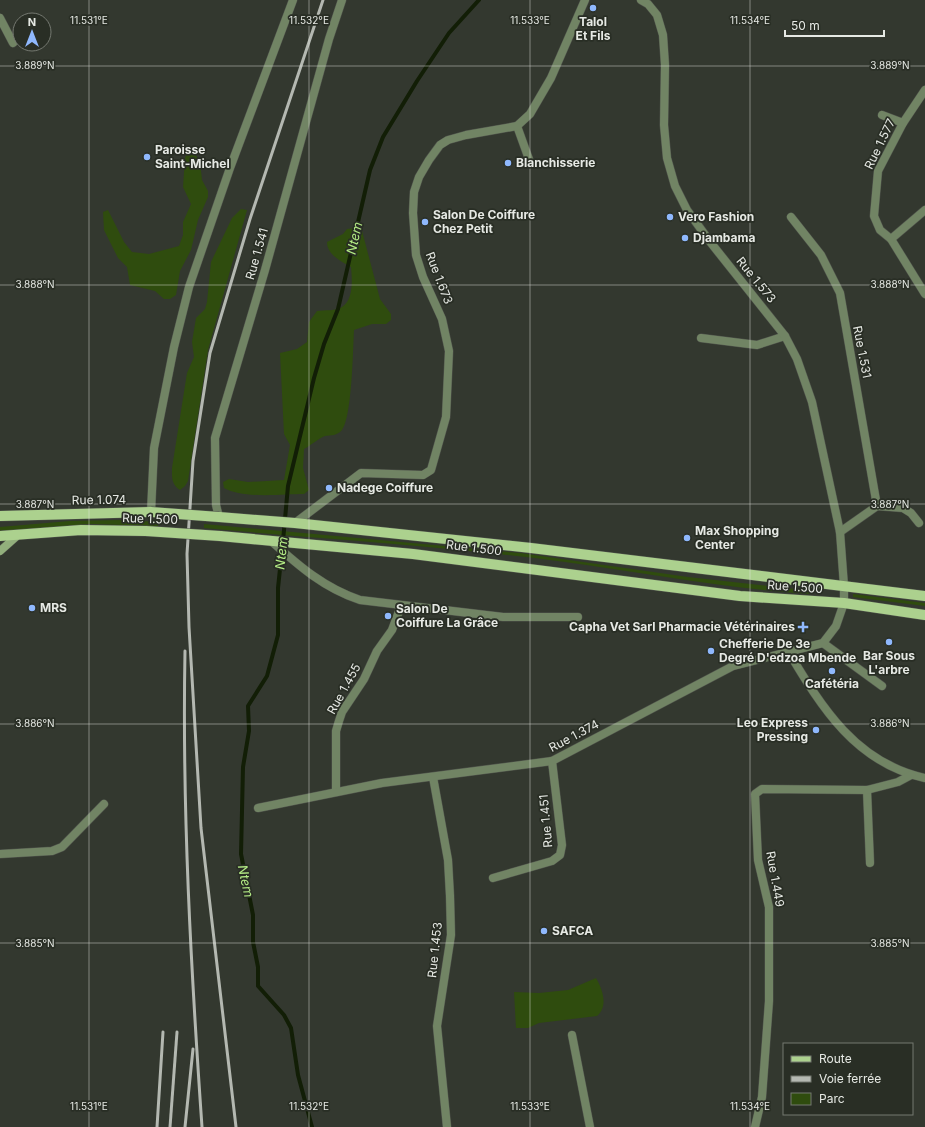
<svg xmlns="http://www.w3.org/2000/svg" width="925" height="1127" viewBox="0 0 925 1127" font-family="Inter,sans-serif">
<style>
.green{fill:#2f4c0e}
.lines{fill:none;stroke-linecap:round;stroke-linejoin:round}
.stream{stroke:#121e06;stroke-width:4}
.street-casing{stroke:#50544c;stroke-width:9}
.secondary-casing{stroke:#50544c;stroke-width:9}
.primary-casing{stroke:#50544c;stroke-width:11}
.street{stroke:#718464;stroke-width:8}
.secondary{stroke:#92af7c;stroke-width:8}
.primary{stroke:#acd18e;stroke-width:10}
.rail{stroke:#b4b8b1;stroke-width:3}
.primary-bridge-casing{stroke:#50544c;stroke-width:11;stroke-linecap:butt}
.primary-bridge{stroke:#acd18e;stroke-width:10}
.ticks{fill:none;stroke:#e6e9e4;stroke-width:1;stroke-opacity:0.45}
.poi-dot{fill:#8fb8fd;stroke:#292e25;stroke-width:1.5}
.labels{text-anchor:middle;stroke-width:3.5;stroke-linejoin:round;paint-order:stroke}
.poi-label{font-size:12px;font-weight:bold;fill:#e6e9e4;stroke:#292e25;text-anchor:start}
.street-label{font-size:12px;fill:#e6e9e4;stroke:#292e25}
.water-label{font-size:13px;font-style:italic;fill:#b5ed86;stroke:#292e25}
.ticks-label{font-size:10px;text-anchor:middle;fill:#e6e9e4;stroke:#292e25;stroke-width:3.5;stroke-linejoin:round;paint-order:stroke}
</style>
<rect width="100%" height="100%" fill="#33382f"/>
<g class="green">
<path d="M189 148 194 152 200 162 202 180 208 191V197L198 220 191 250 180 271 176 295 170 299H164L155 291 130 285 127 267 118 258 104 230 103 212 108 210 124 242 132 252 149 254 179 246 183 235V222L191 204 183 187 185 158Z"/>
<path d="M241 209 247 210 208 350 188 481 185 486 180 490C171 484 172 477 172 468L187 373 194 357 192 342 196 318 205 309 207 302 211 262 232 218Z"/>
<path d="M361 227 380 299 391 314V320L386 324H372L354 330C353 349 352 418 342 430 337 436 331 435 325 436 319 438 310 446 304 449L303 468 309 490 304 494C282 494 243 499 224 488L223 482 229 479 248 482 284 480 290 445 284 434 280 353 297 349 307 342 309 322 317 311C324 310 337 311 342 307 354 299 352 279 351 267 341 261 327 255 327 242L343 234 347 229Z"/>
<path d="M123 520 158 522V526L91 524 0 531V527L70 521Z"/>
<path d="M204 524 520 553 688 577 813 591 812 594C729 589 647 573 565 562 445 546 324 539 204 528Z"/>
<path d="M853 594 925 603V606L853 597Z"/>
<path d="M596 978C602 988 609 1006 597 1016L539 1023 528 1028H516L514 992 539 993 568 990Z"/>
</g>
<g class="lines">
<g class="stream">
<path d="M283 541 288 486 314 378 324 344 338 309 370 170 383 137 417 81 449 33 479 0"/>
<path d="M282 550 278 588V635L267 676 248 706 249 731 243 767 241 854 253 915V942L258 967V986L284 1015 291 1028 298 1075 312 1127"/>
</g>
<defs>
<g id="street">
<path d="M0 18 13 43"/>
<path d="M925 90 903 123 878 171 874 216 880 230 891 239 925 294"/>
<path d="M882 115 903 123"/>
<path d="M517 126 530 162"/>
<path d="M791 217 821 255 840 293 877 506"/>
<path d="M891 239 925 210"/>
<path d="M701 338 757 345 785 336"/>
<path d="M151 512 154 448 174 347 189 287 230 168 293 0"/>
<path d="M219 517 216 505 215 438 265 270 329 39 342 0"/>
<path d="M295 523 361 473 423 475 431 470 446 417 449 351 442 319 423 277 416 255 413 213 414 192 419 177 429 160 440 145 448 140 466 135 517 126 530 114 551 78 585 0"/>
<path d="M840 532 877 506 903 508 911 513 919 523"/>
<path d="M271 541C299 566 324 588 360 600L503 617H578"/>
<path d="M823 643 882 686"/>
<path d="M788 651C822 708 856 763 925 778"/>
<path d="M433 777 448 860 450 896 451 935 437 1026 447 1127"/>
<path d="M867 790 870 863"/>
<path d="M336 792V731L339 721 342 712 364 679 377 651 392 630 401 606"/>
<path d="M258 808 382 783 552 761 733 666 823 643 836 626 844 603V586L840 532 812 402 797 359 785 336 711 243 687 210 675 186 667 158 664 125 665 65 663 35 657 15 648 4 641 0"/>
<path d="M0 854 52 851 62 847 104 804"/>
<path d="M493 878 552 861 560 855 562 845 552 761"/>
<path d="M572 1035 590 1127"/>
<path d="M755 1127 762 1097 769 1001V907L758 860 755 794 762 789 867 790 898 782 911 775"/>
</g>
<path id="secondary" d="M0 551 18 535"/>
<g id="primary">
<path d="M0 516 151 512"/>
<path d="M219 517 295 523 531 548 925 596"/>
<path d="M0 536 81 530 146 531"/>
<path d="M220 536 413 554 740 596 844 603 925 615"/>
</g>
</defs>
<use href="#street" class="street-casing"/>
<use href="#secondary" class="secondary-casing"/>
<use href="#primary" class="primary-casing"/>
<use href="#street" class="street"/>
<use href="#secondary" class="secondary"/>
<use href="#primary" class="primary"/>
<g class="rail">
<path d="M185 651C182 810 191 969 202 1127"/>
<path d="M157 1127 163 1032"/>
<path d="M170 1127 177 1032"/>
<path d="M185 1127 193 1049"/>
<path d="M236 1127 201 828 189 627 187 554 193 461 210 353 250 219 323 0"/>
</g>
<defs>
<g id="primary-bridge">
<path d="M151 512 219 517"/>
<path d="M146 531 220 536"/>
</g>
</defs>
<use href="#primary-bridge" class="primary-bridge-casing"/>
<use href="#primary-bridge" class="primary-bridge"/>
</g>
<path class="ticks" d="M89 0V1127M309 0V1127M530 0V1127M750 0V1127M0 66H925M0 285H925M0 504H925M0 724H925M0 943H925"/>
<g class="poi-dot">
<circle cx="593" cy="8" r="4"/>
<circle cx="147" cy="157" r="4"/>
<circle cx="508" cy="163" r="4"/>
<circle cx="670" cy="217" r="4"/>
<circle cx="425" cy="222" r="4"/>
<circle cx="685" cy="238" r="4"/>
<circle cx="329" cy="488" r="4"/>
<circle cx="687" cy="538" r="4"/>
<circle cx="32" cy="608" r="4"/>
<circle cx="388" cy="616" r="4"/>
<path d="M801 621h4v4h4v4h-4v4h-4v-4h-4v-4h4z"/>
<circle cx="889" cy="642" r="4"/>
<circle cx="711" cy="651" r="4"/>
<circle cx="832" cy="671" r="4"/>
<circle cx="816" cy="730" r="4"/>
<circle cx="544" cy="931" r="4"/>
</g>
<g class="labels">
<g class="poi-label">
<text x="593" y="26" text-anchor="middle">Talol<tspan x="593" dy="14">Et Fils</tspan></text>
<text x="155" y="154">Paroisse<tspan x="155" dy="14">Saint-Michel</tspan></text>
<text x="516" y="167">Blanchisserie</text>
<text x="433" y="219">Salon De Coiffure<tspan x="433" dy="14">Chez Petit</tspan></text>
<text x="678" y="221">Vero Fashion</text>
<text x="693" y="242">Djambama</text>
<text x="337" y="492">Nadege Coiffure</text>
<text x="695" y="535">Max Shopping<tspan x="695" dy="14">Center</tspan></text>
<text x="40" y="612">MRS</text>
<text x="396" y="613">Salon De<tspan x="396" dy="14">Coiffure La Grâce</tspan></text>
<text x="795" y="631" text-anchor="end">Capha Vet Sarl Pharmacie Vétérinaires</text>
<text x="719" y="648">Chefferie De 3e<tspan x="719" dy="14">Degré D'edzoa Mbende</tspan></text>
<text x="889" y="660" text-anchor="middle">Bar Sous<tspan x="889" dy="14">L'arbre</tspan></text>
<text x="832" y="688" text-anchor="middle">Cafétéria</text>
<text x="808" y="727" text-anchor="end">Leo Express<tspan x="808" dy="14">Pressing</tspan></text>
<text x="552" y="935">SAFCA</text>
</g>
<g class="street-label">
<text transform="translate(880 144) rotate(-64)" y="4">Rue 1.577</text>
<text transform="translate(257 254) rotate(-74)" y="4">Rue 1.541</text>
<text transform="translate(439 278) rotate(69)" y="4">Rue 1.673</text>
<text transform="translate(756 280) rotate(51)" y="4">Rue 1.573</text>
<text transform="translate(862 352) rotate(79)" y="4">Rue 1.531</text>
<text transform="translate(99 500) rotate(-1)" y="4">Rue 1.074</text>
<text transform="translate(150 519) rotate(2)" y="4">Rue 1.500</text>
<text transform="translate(474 548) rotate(7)" y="4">Rue 1.500</text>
<text transform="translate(795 587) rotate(4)" y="4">Rue 1.500</text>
<text transform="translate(344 689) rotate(-61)" y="4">Rue 1.455</text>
<text transform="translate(574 736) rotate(-28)" y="4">Rue 1.374</text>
<text transform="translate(546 821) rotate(-95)" y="4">Rue 1.451</text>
<text transform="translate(775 879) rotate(80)" y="4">Rue 1.449</text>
<text transform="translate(435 950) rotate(-84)" y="4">Rue 1.453</text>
</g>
<g class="water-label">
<text transform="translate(354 238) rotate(-77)" y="5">Ntem</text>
<text transform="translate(281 553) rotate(-84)" y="5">Ntem</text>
<text transform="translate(246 881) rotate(78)" y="5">Ntem</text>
</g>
</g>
<g class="ticks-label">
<text x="89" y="24">11.531°E</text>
<text x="309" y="24">11.532°E</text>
<text x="530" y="24">11.533°E</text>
<text x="750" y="24">11.534°E</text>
<text x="35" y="69">3.889°N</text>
<text x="890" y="69">3.889°N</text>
<text x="35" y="288">3.888°N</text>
<text x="890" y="288">3.888°N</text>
<text x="35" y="508">3.887°N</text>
<text x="890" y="508">3.887°N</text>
<text x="35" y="727">3.886°N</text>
<text x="890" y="727">3.886°N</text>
<text x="35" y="947">3.885°N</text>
<text x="890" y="947">3.885°N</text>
<text x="89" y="1110">11.531°E</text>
<text x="309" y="1110">11.532°E</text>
<text x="530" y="1110">11.533°E</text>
<text x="750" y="1110">11.534°E</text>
</g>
<rect x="783" y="1043" width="130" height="72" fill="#292e25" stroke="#757971"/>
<rect x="791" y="1056" width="20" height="6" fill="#acd18e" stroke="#757971"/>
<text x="819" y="1063" font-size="12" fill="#e6e9e4">Route</text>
<rect x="791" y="1076" width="20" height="6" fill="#b4b8b1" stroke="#757971"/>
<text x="819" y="1083" font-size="12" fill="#e6e9e4">Voie ferrée</text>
<rect x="791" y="1093" width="20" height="12" fill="#2f4c0e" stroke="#757971"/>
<text x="819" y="1103" font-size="12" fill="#e6e9e4">Parc</text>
<g transform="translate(32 32)"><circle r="19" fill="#292e25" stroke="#757971"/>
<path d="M0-3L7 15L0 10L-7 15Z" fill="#8fb8fd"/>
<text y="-6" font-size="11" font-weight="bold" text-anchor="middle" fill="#e6e9e4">N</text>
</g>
<path d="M785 30v6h99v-6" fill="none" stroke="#e6e9e4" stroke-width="2"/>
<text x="791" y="30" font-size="12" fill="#e6e9e4" stroke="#292e25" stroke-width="3" paint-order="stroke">50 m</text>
</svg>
